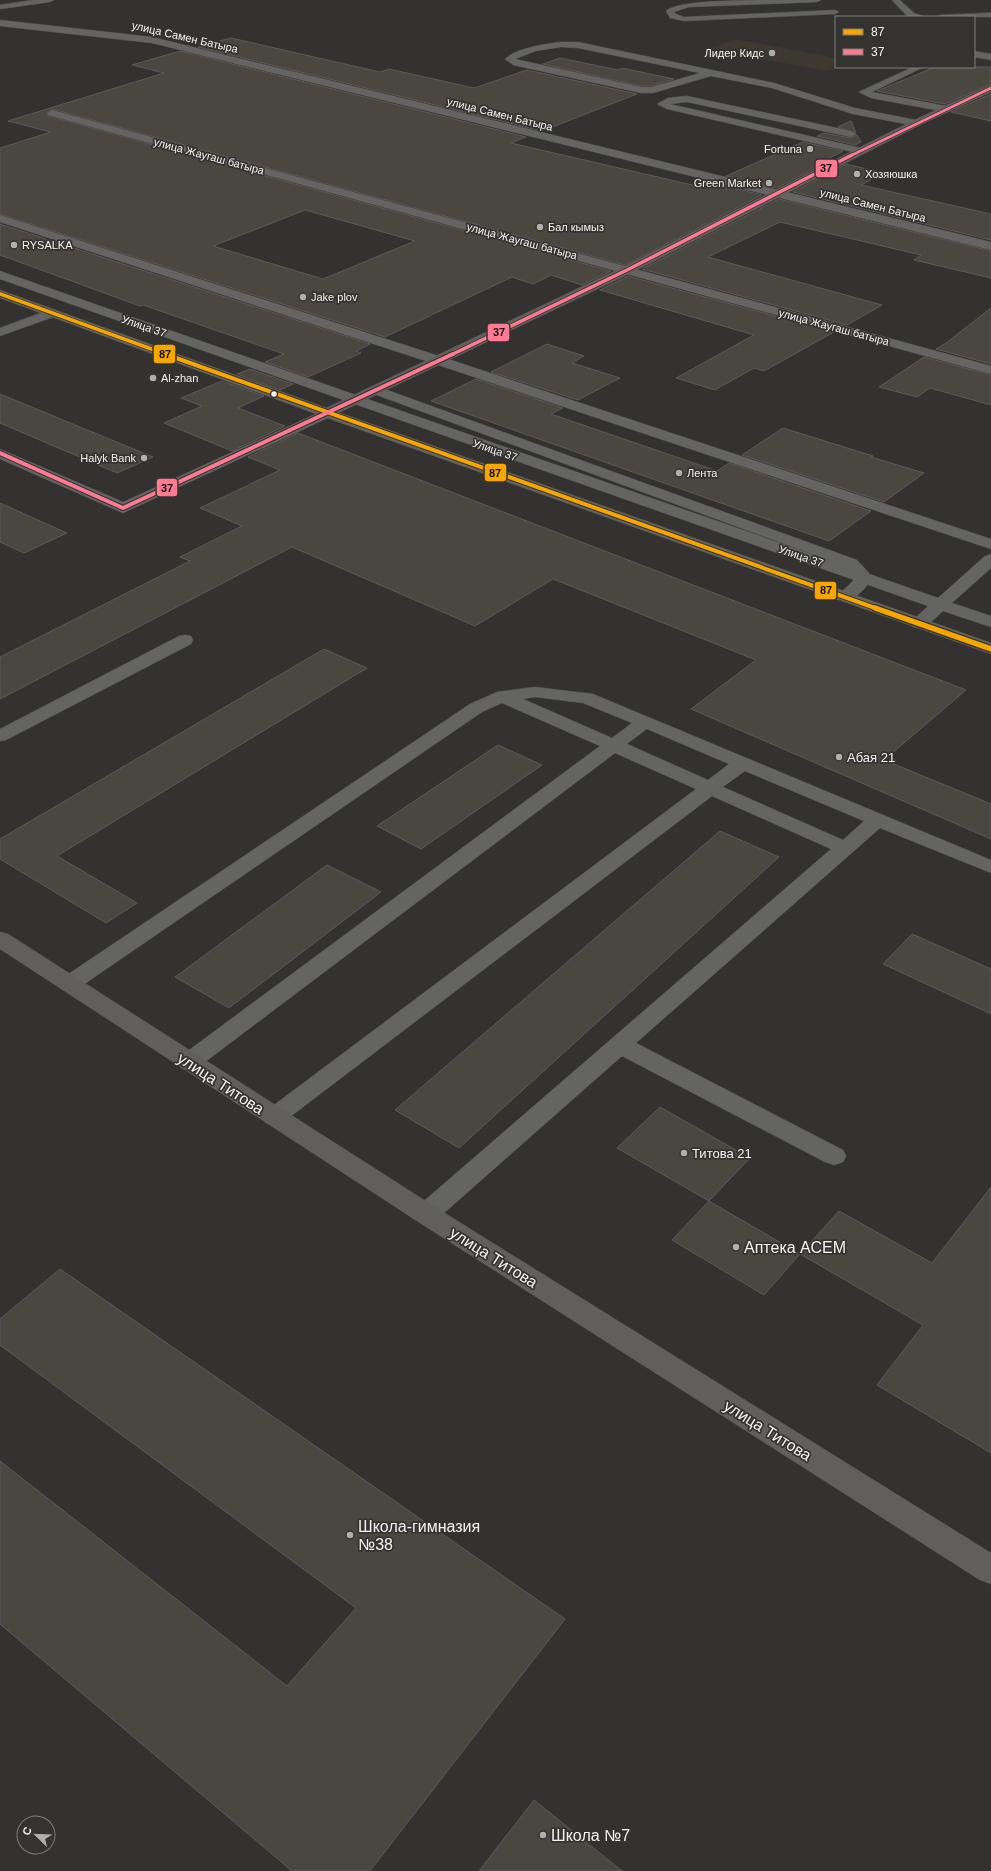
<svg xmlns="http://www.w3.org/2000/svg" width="991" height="1871" viewBox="0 0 991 1871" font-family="Helvetica,sans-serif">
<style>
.built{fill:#3d3931}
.building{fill:#4a4741;stroke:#5b5a59;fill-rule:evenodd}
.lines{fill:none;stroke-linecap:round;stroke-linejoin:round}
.lane-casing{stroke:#4f4e4d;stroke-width:1}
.street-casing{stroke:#4f4e4d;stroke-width:1}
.secondary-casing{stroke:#4f4e4d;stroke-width:1}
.primary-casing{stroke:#4f4e4d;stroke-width:1}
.lane{fill:#646462;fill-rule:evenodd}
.street{fill:#646462;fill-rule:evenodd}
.secondary{fill:#615f5c;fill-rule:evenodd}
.primary{fill:#66625c;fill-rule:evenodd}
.bus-1-far2-casing{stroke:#343330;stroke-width:5}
.bus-1-far1-casing{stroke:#343330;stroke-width:6}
.bus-1-casing{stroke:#343330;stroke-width:8}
.bus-2-far2-casing{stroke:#343330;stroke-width:4}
.bus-2-far1-casing{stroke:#343330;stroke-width:5}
.bus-2-casing{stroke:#343330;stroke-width:6}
.bus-1-far2{stroke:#f7a600;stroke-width:3.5}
.bus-1-far1{stroke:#f7a600;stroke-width:4}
.bus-1{stroke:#f7a600;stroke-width:5.5}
.bus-2-far2{stroke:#fe7a93;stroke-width:2.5}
.bus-2-far1{stroke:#fe7a93;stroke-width:3.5}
.bus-2{stroke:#fe7a93;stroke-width:4}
.poi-dot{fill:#b0afae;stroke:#343330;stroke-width:1.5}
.bus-dot{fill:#f3f2f1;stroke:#343330;stroke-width:1.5}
.labels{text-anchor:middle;stroke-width:3.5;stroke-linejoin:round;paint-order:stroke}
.far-street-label{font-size:11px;fill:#f3f2f1;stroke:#343330}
.far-poi-label{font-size:11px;fill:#f3f2f1;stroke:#343330;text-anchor:start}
.poi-label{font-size:13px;fill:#f3f2f1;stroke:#343330;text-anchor:start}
.near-street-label{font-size:16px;fill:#f3f2f1;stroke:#343330}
.near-poi-label{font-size:16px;fill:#f3f2f1;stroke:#343330;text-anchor:start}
.line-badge{stroke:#343330;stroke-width:1.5}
.pale-badge-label{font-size:11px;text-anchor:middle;font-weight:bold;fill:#111}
</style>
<rect width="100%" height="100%" fill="#333231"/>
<path class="built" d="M735 39 836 58V67L826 71 709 49Z"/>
<g class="building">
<path d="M231 38 380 72 389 69 474 88 527 70 637 94 542 131 198 47Z"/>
<path d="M180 51 526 137 511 143 701 187 711 182 762 195 625 265 52 109 46 113 48 116 611 271 582 285 551 275 533 284 512 277 385 337 0 214V148L51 132 8 121 164 73 132 65ZM305 210 415 241 323 279 213 246Z"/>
<path d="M560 58 618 70 622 68 674 79 652 86H641L543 64Z"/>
<path d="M935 67H991V84L945 104 877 91Z"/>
<path d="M991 94V121L951 112Z"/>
<path d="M851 121 856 133 838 127Z"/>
<path d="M824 133 851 138 857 135 861 142 855 145 817 136Z"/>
<path d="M803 142 843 151 826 160 830 161 776 188 726 176Z"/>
<path d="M846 164 884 173 861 185 991 214V240L793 192Z"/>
<path d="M779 199 991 251V278L914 260 921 255 780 222 708 257 882 305 847 325 642 269Z"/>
<path d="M0 224 370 344 356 351 361 353 308 377 265 362 284 354 143 305 140 306 0 255Z"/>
<path d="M628 276 834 332 764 371 754 368 715 390 676 378 754 335 600 290Z"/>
<path d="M991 308V364L936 349 946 343Z"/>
<path d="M547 344 584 356 572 363 620 378 578 400 491 372Z"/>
<path d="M924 357 991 375V405L930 388 917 397 879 387Z"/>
<path d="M250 369 293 384 280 390 237 374Z"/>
<path d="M476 379 563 408 551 414 717 471 729 463 871 511 829 541 431 401Z"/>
<path d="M222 381 264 396 238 408 285 426 232 451 164 423 202 406 181 398Z"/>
<path d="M0 394 153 457 117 473 0 423Z"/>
<path d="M783 428 873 456 871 457 924 473 884 502 742 455Z"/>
<path d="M298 433 966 690 884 760 991 804V839L691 709 756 660 553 579 475 626 292 547 0 699V657L190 561 180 557 242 526 200 508 280 470 248 457Z"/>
<path d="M0 503 67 533 24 553 0 542Z"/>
<path d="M324 649 367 668 57 856 137 903 106 923 0 859V839Z"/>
<path d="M498 745 542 765 421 849 377 826Z"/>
<path d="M720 831 779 857 459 1148 395 1110Z"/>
<path d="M327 865 381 892 229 1008 175 977Z"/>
<path d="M912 934 991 969V1014L883 964Z"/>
<path d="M660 1107 750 1158 709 1201 617 1148Z"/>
<path d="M991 1187V1453L877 1385 923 1325 800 1254 839 1211 932 1263Z"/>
<path d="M709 1201 800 1254 764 1295 672 1240Z"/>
<path d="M60 1269 565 1619 370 1871H292L0 1624V1461L287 1686 356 1608 0 1345V1319Z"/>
<path d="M534 1800 622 1871H479Z"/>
</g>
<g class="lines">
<defs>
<g id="lane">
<path d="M33 0H54L50 2 0 9V5Z"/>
<path d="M756 0H821L817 2 689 7 674 12 676 14 684 17 835 10 839 12 835 14 684 21 670 18 666 11C677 0 738 1 756 0Z"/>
<path d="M892 0H900L914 13 926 17H908Z"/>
<path d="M991 13V17H937L941 15Z"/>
<path d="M561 42H578L774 83 855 108 916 120 921 123 916 126 853 114 772 88 711 76 653 93H641L513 65 505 59C516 48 545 44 561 42ZM561 47 578 48 700 73 652 87H641L515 59 536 51Z"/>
<path d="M974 51 991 54V60L974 57Z"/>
<path d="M913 67H924L872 92 946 106 951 109 949 111 946 112 871 98 859 92Z"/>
<path d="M687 96 851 131 856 134 851 137 687 102 670 104 861 148 866 151 861 154 667 109 657 104 668 98Z"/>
<path d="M52 309 58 313 56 316 0 336V328Z"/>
<path d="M376 386 857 560 869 573 870 581C863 592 852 603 839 599L837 596 853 581V574L845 566 371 393 369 390 371 387Z"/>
<path d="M185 635 191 636 193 640 191 644 6 740 0 741V729L179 636Z"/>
<path d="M535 687 593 694 991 860V873L880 828 636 1043 843 1150 846 1156 843 1162 834 1165 825 1162 622 1056 435 1221 426 1223 417 1221 414 1214 417 1207 831 849 712 796 282 1123 274 1125 266 1123 262 1117 266 1111 696 789 615 753 197 1068 189 1070 181 1068 178 1062 181 1056 600 746 502 703 482 712 77 989 69 991 61 989 58 984 61 979 470 704 497 692ZM535 697 583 703 632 723 612 738 523 699ZM647 729 729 764 708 780 627 744ZM745 771 864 821 843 840 723 787Z"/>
</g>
<g id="street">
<path d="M0 20 152 37 991 242V250L152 43 0 26Z"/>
<path d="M52 110 991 366V374L48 115 47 113Z"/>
<path d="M0 215 442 357 991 539V549L432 363 0 222Z"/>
<path d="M0 271 938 598 985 556 991 554V568L952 603 991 616V627L943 611C934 619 926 630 913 627L910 623 928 606 0 279Z"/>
<path d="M327 409 332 410 334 413 332 416 123 513 0 459V449L123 502Z"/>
</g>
<g id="secondary">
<path d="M991 85V92L920 125 631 273 332 416H322L320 413 322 410 623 267 912 121Z"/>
<path d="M0 932 8 934 435 1207 991 1553V1584L980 1580 417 1221 0 949Z"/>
</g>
<path id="primary" d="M0 290 332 410 991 643V654L322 416 0 298Z"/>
</defs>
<use href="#lane" class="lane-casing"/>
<use href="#street" class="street-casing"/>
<use href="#secondary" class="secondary-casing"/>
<use href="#primary" class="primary-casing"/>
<use href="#lane" class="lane"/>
<use href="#street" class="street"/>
<use href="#secondary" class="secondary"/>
<use href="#primary" class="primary"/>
<defs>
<path id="bus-1-far2" d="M0 294 168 355"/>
<path id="bus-1-far1" d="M165 354 878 609"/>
<path id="bus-1" d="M875 608 991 649"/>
<path id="bus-2-far2" d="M850 156 991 88"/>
<path id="bus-2-far1" d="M451 355 627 270 852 155"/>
<path id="bus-2" d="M0 453 123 508 453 354"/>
</defs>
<use href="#bus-1-far2" class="bus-1-far2-casing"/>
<use href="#bus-1-far1" class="bus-1-far1-casing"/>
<use href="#bus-1" class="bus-1-casing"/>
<use href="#bus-2-far2" class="bus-2-far2-casing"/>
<use href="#bus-2-far1" class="bus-2-far1-casing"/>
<use href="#bus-2" class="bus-2-casing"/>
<use href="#bus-1-far2" class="bus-1-far2"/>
<use href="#bus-1-far1" class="bus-1-far1"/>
<use href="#bus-1" class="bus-1"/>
<use href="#bus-2-far2" class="bus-2-far2"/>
<use href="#bus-2-far1" class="bus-2-far1"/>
<use href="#bus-2" class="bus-2"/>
</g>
<g class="poi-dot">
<circle cx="772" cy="53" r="4"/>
<circle cx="810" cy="149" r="4"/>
<circle cx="857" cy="174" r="4"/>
<circle cx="769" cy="183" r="4"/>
<circle cx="540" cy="227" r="4"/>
<circle cx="14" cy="245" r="4"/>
<circle cx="303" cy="297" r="4"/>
<circle cx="153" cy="378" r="4"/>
<circle cx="144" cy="458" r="4"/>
<circle cx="679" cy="473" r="4"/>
<circle cx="839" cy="757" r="4"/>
<circle cx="684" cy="1153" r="4"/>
<circle cx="736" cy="1247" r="4"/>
<circle cx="350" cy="1535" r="4"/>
<circle cx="543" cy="1835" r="4"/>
</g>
<circle class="bus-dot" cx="274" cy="394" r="3.5"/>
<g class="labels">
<g class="far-street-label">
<text transform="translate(185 37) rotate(13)" y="4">улица Самен Батыра</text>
<text transform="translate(500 114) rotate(14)" y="4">улица Самен Батыра</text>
<text transform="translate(209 156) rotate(15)" y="4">улица Жаугаш батыра</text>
<text transform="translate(873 205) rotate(14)" y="4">улица Самен Батыра</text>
<text transform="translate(522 241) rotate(15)" y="4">улица Жаугаш батыра</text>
<text transform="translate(144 326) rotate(19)" y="4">Улица 37</text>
<text transform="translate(834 327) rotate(15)" y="4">улица Жаугаш батыра</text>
<text transform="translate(495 450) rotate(19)" y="4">Улица 37</text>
<text transform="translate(801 556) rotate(19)" y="4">Улица 37</text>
</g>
<g class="far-poi-label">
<text x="764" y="57" text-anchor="end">Лидер Кидс</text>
<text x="802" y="153" text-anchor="end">Fortuna</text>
<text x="865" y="178">Хозяюшка</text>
<text x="761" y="187" text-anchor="end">Green Market</text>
<text x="548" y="231">Бал кымыз</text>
<text x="22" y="249">RYSALKA</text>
<text x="311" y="301">Jake plov</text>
<text x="161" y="382">Al-zhan</text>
<text x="136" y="462" text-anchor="end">Halyk Bank</text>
<text x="687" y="477">Лента</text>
</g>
<g class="poi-label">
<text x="847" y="762">Абая 21</text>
<text x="692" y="1158">Титова 21</text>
</g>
<g class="near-street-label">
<text transform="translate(221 1083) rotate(33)" y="6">улица Титова</text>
<text transform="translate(494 1257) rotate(32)" y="6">улица Титова</text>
<text transform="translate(768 1430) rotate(32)" y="6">улица Титова</text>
</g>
<g class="near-poi-label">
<text x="744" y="1253">Аптека АСЕМ</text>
<text x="358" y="1532">Школа-гимназия<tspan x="358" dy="18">№38</tspan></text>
<text x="551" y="1841">Школа №7</text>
</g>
</g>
<g class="line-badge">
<rect x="815" y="159" width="23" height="19" rx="4" fill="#fe7a93"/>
<rect x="487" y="323" width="23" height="19" rx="4" fill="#fe7a93"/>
<rect x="153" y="344" width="23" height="20" rx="4" fill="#f7a600"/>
<rect x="484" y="463" width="23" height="19" rx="4" fill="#f7a600"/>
<rect x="156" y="478" width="22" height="19" rx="4" fill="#fe7a93"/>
<rect x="814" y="581" width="23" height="19" rx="4" fill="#f7a600"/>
</g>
<g class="pale-badge-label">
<text x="826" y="172">37</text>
<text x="499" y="336">37</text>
<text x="165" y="358">87</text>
<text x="495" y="477">87</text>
<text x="167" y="492">37</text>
<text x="826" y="594">87</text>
</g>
<rect x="835" y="16" width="140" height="52" fill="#343330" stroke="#807f7d"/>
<rect x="843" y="29" width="20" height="6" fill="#f7a600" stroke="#807f7d"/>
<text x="871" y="36" font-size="12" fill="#f3f2f1">87</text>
<rect x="843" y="49" width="20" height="6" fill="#fe7a93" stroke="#807f7d"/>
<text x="871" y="56" font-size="12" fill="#f3f2f1">37</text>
<g transform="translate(36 1835) rotate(293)"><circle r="19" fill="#343330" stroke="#807f7d"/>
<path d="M0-3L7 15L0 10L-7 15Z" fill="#b0afae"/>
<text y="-6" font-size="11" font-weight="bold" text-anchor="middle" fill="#f3f2f1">С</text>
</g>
</svg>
